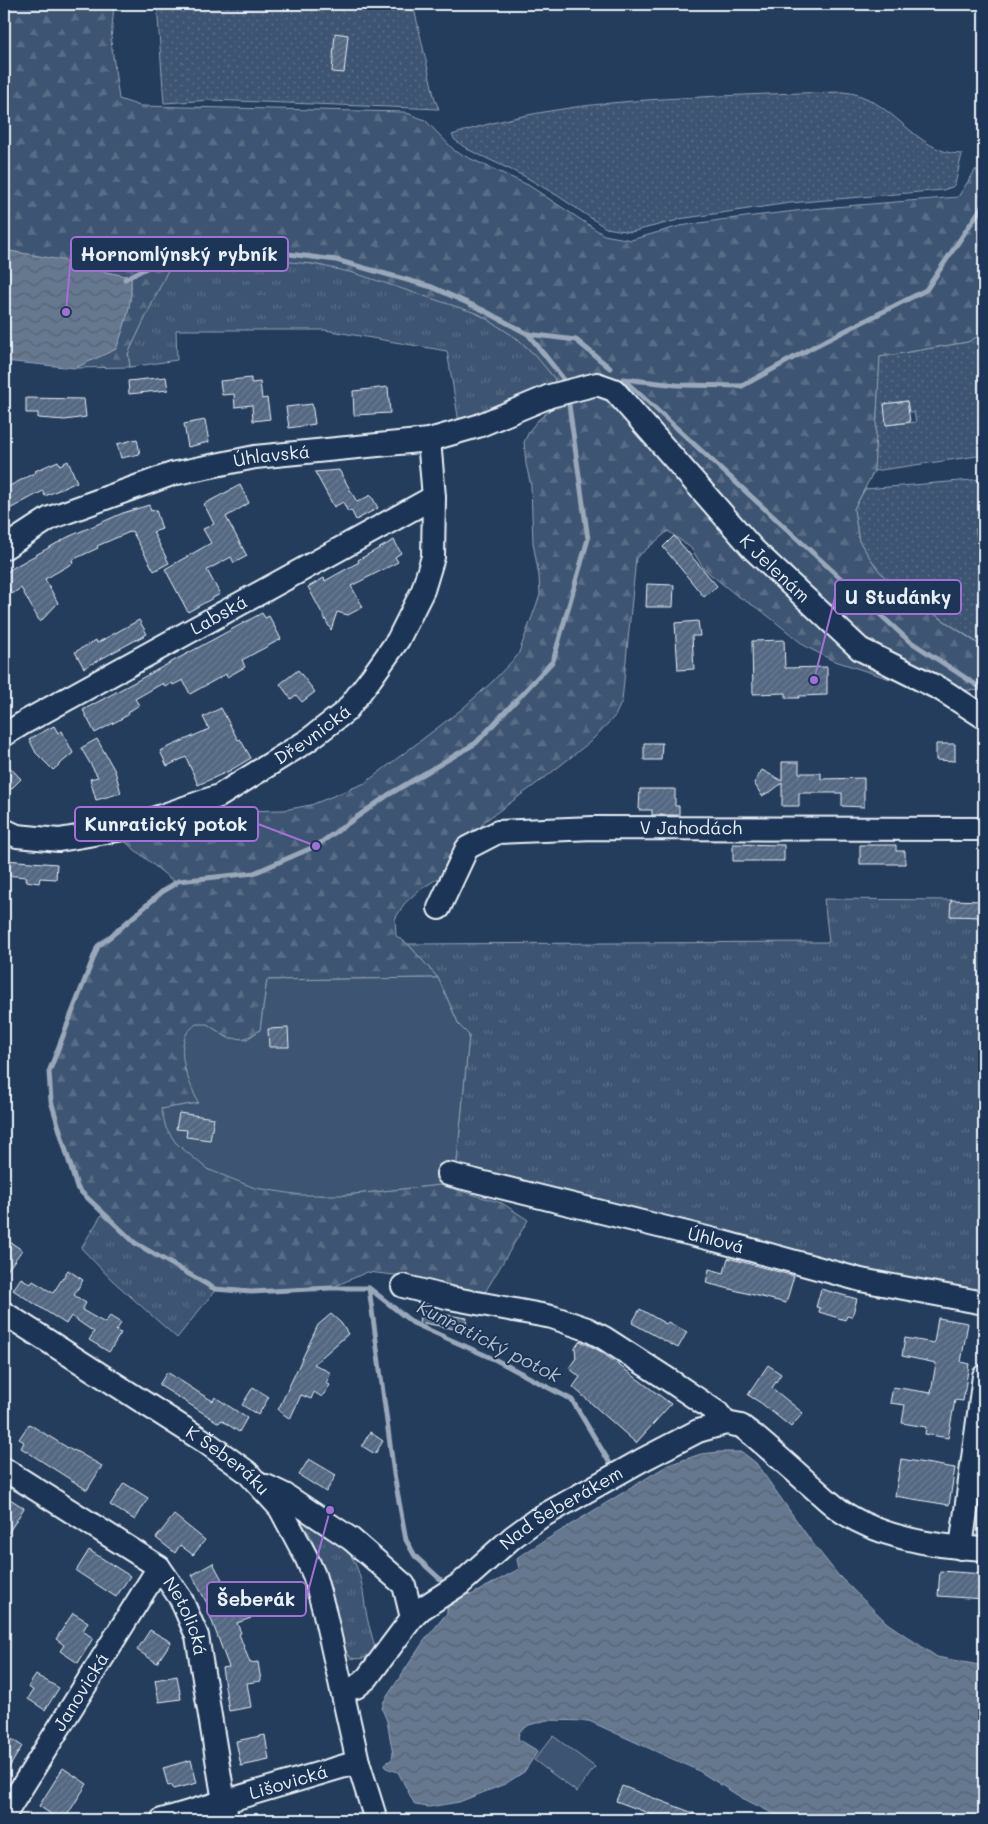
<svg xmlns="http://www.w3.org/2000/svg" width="988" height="1824" viewBox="0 0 988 1824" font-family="Mali,sans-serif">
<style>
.grass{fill:url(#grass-tufts);stroke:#93a2b5}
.forest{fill:url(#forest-firs);stroke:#93a2b5}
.park{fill:url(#park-dots);stroke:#93a2b5;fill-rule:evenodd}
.pitch{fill:#3e5472;stroke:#93a2b5}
.water{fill:url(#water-waves);stroke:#99a8ba}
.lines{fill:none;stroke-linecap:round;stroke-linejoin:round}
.stream{stroke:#99a8ba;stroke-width:5}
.building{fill:url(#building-hatch);stroke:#e8f1f8}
.minor-casing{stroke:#e8f1f8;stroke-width:26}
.minor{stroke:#1d3557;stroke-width:22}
.labels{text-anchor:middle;stroke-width:4;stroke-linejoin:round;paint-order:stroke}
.street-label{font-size:18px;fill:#e8f1f8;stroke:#1d3557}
.water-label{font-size:19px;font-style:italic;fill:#b4c1ce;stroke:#1d3557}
.leader{fill:none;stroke:#a171d3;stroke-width:2}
.callout-dot{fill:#a171d3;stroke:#1d3557;stroke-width:2}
.callout{fill:#1d3557;stroke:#a171d3;stroke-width:2}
.callout-label{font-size:19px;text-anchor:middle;font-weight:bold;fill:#e8f1f8}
</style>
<defs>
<pattern id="grass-tufts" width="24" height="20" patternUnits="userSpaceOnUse" patternTransform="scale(1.25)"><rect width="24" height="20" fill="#3e5472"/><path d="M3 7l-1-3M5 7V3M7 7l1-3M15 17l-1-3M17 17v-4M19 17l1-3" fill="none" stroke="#5a6d87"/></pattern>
<pattern id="forest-firs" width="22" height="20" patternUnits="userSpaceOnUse" patternTransform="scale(1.25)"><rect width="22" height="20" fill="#3e5472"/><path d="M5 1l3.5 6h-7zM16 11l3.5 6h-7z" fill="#5a6d87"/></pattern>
<pattern id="park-dots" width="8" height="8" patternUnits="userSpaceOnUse" patternTransform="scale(1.25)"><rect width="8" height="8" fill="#3e5472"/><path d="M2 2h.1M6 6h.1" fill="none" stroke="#5a6d87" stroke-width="1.8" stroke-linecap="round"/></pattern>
<pattern id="water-waves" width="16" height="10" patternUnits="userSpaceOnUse" patternTransform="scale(1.25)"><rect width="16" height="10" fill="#657890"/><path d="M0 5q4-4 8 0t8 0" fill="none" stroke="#576270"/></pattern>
<pattern id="building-hatch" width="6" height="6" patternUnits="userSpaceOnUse" patternTransform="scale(1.25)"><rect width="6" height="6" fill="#536782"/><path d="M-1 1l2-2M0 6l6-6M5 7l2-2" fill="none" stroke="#6c7d94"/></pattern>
</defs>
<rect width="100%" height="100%" fill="#253d5d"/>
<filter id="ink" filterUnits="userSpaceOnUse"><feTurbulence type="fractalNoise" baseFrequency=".02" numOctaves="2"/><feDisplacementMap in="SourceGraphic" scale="10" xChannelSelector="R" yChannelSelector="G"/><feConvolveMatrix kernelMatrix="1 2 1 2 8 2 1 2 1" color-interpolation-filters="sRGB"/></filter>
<g filter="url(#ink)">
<g class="grass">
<path d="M222 258C258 258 294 260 329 267 374 276 420 294 464 308 491 319 515 335 535 355 542 362 548 371 555 379L554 382 493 411 459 422 447 351 325 330H176L177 360 130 367 128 354 167 271 175 264Z"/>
<path d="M824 899 951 900V916L984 917V1292L855 1271 456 1171 469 1036 459 1025 438 978 408 944 829 942Z"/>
<path d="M104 1211 136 1243 217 1288 177 1338 112 1280 81 1248Z"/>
<path d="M984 1436V1530H970Z"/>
<path d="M289 1505C312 1522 347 1540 357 1568 363 1583 364 1601 367 1617 369 1629 374 1639 375 1651 366 1658 362 1660 351 1658L345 1650 329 1581 310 1535Z"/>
</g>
<path class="forest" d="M4 4H114L111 41 119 99 140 106 404 112 425 120 456 152 528 185 604 235 631 240 680 226 720 220 821 208 958 197 976 169 984 192V333L968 342 880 357 874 471 854 509 859 541 877 568 889 582 903 593 984 648V691L927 688 887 678 832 660 805 646 762 611 736 595 704 569 691 548 668 531 636 558 622 701 615 716 590 742 547 776 485 821 446 873 418 891 404 904 395 919 396 936 408 944 438 978 267 980 260 1030C237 1046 229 1039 207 1024L184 1068 199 1103 161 1109 344 1195 440 1185 502 1203 528 1220 481 1299 404 1276 367 1272 331 1288 251 1292 215 1289 135 1243 81 1191 51 1101 50 1072 98 946 160 894 178 885 123 840 195 818 239 811 284 810 311 805 365 783 462 709 492 682 518 655 540 595 539 576 533 543 531 486 526 464 524 442 530 430 538 420 560 402 554 382 555 379 535 355 518 339 479 314 354 273 313 264 245 258 199 260 175 264 167 272 128 354 130 367 75 368 116 349C126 322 132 305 131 277L100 271 84 264 4 250Z"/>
<g class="park">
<path d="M157 4H413L435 100 439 109 211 100 164 103Z"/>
<path d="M843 92C891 95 916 155 962 154L955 184 952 187 943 190 790 203 679 219 678 220 631 232 606 228 558 196 524 176 467 149 455 140 452 135C526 110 603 102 680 98 735 95 789 93 843 92Z"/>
<path d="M984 333V455L874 471 880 357 968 342ZM907 401 909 412H914L916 422 887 425 884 404Z"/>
<path d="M984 479V527L975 529 977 540 984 539V594H980L981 607 984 606V647L903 593 889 582 877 568 859 541 854 509 865 489Z"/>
</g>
<g class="pitch">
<path d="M438 978 459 1025 469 1035 456 1171 440 1185 344 1195H301L255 1188 207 1169 176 1143 166 1128 161 1109 198 1103C190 1082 175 1055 187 1033 189 1030 193 1027 196 1024H207L228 1038 247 1039 260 1030 267 980Z"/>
<path d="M553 1736 595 1767 577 1792 534 1760Z"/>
</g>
<g class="water">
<path d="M4 250 84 264 100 271 131 277C132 305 126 322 116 349L75 368 4 361Z"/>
<path d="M719 1452H742L756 1463 811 1541 838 1575 887 1623 937 1657 984 1666V1820H786L742 1798 699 1771 589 1721 547 1720 529 1725 519 1732 518 1739 538 1751 524 1772 505 1784 459 1802 429 1807 415 1805 398 1772 386 1768 385 1764 392 1759 393 1754 387 1721 382 1709 384 1701 424 1641 447 1613V1603L463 1592 471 1595 517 1570 519 1568 517 1560 518 1557 668 1465 701 1454Z"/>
</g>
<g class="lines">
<g class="stream">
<path d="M125 279 152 265 192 252H273L336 260 432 287 483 310 528 334 562 377 565 387"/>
<path d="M528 334 576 340 610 368"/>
<path d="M623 379 908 640 984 690"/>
<path d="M624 379 677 385 742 386 813 347 926 290 984 204"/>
<path d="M568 398 588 539 553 661 476 743 388 795 316 846 254 873 178 881 163 891 111 936 98 946 49 1072 51 1101 77 1188 135 1243 215 1289 251 1292 331 1288H369L413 1323 496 1360 572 1400 611 1465"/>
<path d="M369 1288 394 1474 406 1540 415 1556 440 1579"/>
</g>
</g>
<g class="building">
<path d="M335 33 348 35 344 73 332 72Z"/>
<path d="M166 377 168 390 129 394 128 381Z"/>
<path d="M251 378V383L260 382 262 399 267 398 270 419 253 421 252 405 235 407 234 394 222 395 220 381Z"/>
<path d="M388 387 390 413 354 415 353 391Z"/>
<path d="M26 398 84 399 86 417 65 420 38 418V413H26Z"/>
<path d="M907 401 910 422 886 425 884 404Z"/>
<path d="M312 404 315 424 289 428 286 407Z"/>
<path d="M205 420 209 442 188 447 184 424Z"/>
<path d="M137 439 140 454 121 458 117 444Z"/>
<path d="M58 461 60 465 68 461 77 482 45 496 43 491 4 512V489L36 472 35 471Z"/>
<path d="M339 470 357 502 371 495 378 508 356 520 351 510 348 512 343 502 334 507 315 472Z"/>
<path d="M240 485 249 503 226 517 247 556 234 563 231 557 207 570 220 594 188 612 165 569 211 543 203 529 214 524 204 504Z"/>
<path d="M149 505 151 511 156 510 162 529 153 532 169 563 154 571 132 531 97 546 98 548 72 560 73 563 45 579 58 603 40 622 21 588 12 594 9 589 4 592V574L16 566 68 537 123 513Z"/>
<path d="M674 536 717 586 704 597 663 547Z"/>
<path d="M394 540 401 553 395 557 398 562 351 586 363 607 348 615 337 612 331 630 308 587 324 578 325 581 359 562 358 560Z"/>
<path d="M647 584 674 585 673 607H646Z"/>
<path d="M262 613 265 618 269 616 281 639 242 660 245 667 227 677 226 674 190 694 183 680 173 685 172 683 165 687 163 683 135 699 139 705 127 713 128 715 95 733 83 710Z"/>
<path d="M139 620 147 634 84 668 75 652 96 640 97 643Z"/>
<path d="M698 621 700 636H692L694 669 678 670 675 623Z"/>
<path d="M784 640 785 668 827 667V695L799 696V698H786V693L753 694 752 641Z"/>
<path d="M298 670 315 692 302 702 296 695 291 699 280 684Z"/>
<path d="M221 708 238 740 240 739 251 758 229 771 198 785 186 757 167 766 160 751 209 729 203 717Z"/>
<path d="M54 726 58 733 62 731 73 753 53 770 36 753 29 739Z"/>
<path d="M97 739 115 771 121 793 96 800 90 779 98 777 81 748Z"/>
<path d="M644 743H662L661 760H644Z"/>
<path d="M936 744H955V761L936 760Z"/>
<path d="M4 761 21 779 4 796Z"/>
<path d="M782 762H799V773H821V779L864 778V807L842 806V793H799V806H782V783L769 793V792L762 796 754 783 762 770 782 781Z"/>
<path d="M640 789H675V806H679V815H652V810H639Z"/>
<path d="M733 844 784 845V861H733Z"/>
<path d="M860 845H896V851H905V864H860Z"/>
<path d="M5 860 57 864 56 879 40 878 39 883 26 881 27 877 4 875Z"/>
<path d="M951 900 984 901V917L950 916Z"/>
<path d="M288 1028 289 1047H269L268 1029Z"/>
<path d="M179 1113 214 1118 210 1140 186 1137 187 1130 176 1129Z"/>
<path d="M4 1238 22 1250 4 1275Z"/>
<path d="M728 1258 794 1276 786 1303 706 1283 709 1269 724 1273Z"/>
<path d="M68 1270 83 1280 74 1295 86 1303 82 1310 105 1323 110 1316 121 1323 116 1331 121 1333 109 1352 89 1340 94 1332 71 1316 66 1324 13 1290 21 1278 31 1284 33 1281 53 1293Z"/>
<path d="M821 1289 857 1299 852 1317 847 1316 845 1320 819 1312 820 1308 816 1307Z"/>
<path d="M640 1309 666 1324 668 1322 687 1332 678 1348 632 1323Z"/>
<path d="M421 1311 467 1318 465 1331 419 1322Z"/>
<path d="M331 1314 341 1323 348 1334 314 1364 331 1373 326 1383 330 1385 322 1397 314 1392 311 1399 301 1395 290 1419 278 1410 318 1325Z"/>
<path d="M938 1318 968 1323 961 1362 969 1364 963 1401 955 1400 948 1438 925 1434 926 1427 902 1423 905 1405 890 1403 893 1387 931 1393 936 1363 902 1356 905 1338 934 1343Z"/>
<path d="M580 1341 600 1351 671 1404 636 1443 573 1387 580 1377 569 1368 576 1358 575 1348Z"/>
<path d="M768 1365 781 1374 772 1388 803 1413 791 1427 761 1403 748 1395Z"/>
<path d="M167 1372 201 1394 213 1401 215 1397 247 1418 239 1432 221 1420 219 1423 159 1385Z"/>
<path d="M253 1387 269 1397 258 1415 242 1405Z"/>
<path d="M29 1424 73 1451 74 1450 102 1466 87 1490 21 1448 24 1442 19 1439Z"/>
<path d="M370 1432 383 1441 375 1454 362 1446Z"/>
<path d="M309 1459 336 1475 326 1492 299 1475Z"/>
<path d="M901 1459 955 1468 949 1505 895 1496Z"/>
<path d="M124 1483 148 1498 135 1520 110 1505Z"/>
<path d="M4 1495 24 1508 4 1540Z"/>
<path d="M174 1515 205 1540 193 1555 180 1545 175 1553 156 1538Z"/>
<path d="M89 1550 130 1576 116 1597 76 1571Z"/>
<path d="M213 1563 232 1598 233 1597 237 1608 246 1605 251 1618 237 1623 241 1633 239 1634 250 1663 258 1662 261 1681 247 1683 251 1707 229 1711 222 1668 229 1667 207 1608 209 1607 192 1575Z"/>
<path d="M940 1571 984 1574V1599L938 1596Z"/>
<path d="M73 1613 88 1622 83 1631 93 1638 78 1663 60 1651 64 1645 56 1639Z"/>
<path d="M150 1630 171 1642 157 1663 137 1650Z"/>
<path d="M36 1675 59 1688 45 1710 28 1699 33 1690 28 1687Z"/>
<path d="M177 1676 181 1699 159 1702 155 1680Z"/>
<path d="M4 1734 22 1746 4 1776Z"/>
<path d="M265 1735 269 1760 241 1766 236 1741Z"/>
<path d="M191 1760 197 1783 173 1789 172 1785 168 1786 163 1768Z"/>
<path d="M63 1768 87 1784 64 1820H60L39 1806Z"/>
<path d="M622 1786 709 1819 708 1820H667L616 1801Z"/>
</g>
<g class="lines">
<defs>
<g id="minor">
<path id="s1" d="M4 548 50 518 172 474 255 457 429 440 478 426 550 396 597 384 614 390 754 550 860 649 942 690 984 717"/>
<path id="s2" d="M4 735 25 722 434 497"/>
<path id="s3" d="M4 830 17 836 59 840 124 829 219 796 307 741 346 711 371 678 398 640 423 590 433 557 434 497 429 440"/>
<path id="s4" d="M439 908 467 848 498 832 593 828 984 829"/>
<path id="s5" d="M448 1174 715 1240 861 1280 984 1303"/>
<path d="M403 1286 450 1298 552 1317 587 1329 604 1338 666 1378 718 1413 726 1423"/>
<path id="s6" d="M4 1313 207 1443 247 1472 280 1508 306 1557 314 1575 324 1610 358 1762 376 1820"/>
<path id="s7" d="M4 1469 159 1567 181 1599 197 1636 227 1820"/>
<path d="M266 1486 285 1495 351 1539 404 1585 412 1618"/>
<path d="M961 1548 984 1376"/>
<path id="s8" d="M342 1691 356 1687 367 1678 412 1618 421 1609 460 1584 513 1537 539 1518 642 1460 698 1431 726 1423 741 1426 753 1435C772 1451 790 1467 808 1483 820 1493 831 1505 844 1513 885 1539 937 1547 984 1549"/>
<path id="s9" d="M4 1816 159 1567"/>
<path id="s10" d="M162 1820 358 1762"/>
</g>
</defs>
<use href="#minor" class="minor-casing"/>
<use href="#minor" class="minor"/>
</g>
</g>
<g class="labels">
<g class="street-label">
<text dy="6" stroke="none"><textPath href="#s1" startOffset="286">Úhlavská</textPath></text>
<text dy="6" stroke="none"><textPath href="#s1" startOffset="880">K Jelenám</textPath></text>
<text dy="6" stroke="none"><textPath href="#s2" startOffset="246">Labská</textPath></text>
<text dy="6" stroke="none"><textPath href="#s3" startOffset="335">Dřevnická</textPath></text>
<text dy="6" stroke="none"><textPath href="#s4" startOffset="294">V Jahodách</textPath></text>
<text dy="6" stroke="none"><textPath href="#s5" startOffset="276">Úhlová</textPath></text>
<text dy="6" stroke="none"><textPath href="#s6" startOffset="268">K Šeberáku</textPath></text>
<text dy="6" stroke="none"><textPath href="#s8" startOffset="290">Nad Šeberákem</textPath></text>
<text dy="6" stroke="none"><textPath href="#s7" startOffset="240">Netolická</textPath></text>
<text dy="6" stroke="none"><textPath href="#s9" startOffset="146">Janovická</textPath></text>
<text dy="6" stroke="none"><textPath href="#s10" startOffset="132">Lišovická</textPath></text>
</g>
<g class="water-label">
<text transform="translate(489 1341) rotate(27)" y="7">Kunratický potok</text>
</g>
</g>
<path class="leader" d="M66 312L71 254M814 680L835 597M316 846L258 824M330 1510L306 1599"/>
<g class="callout-dot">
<circle cx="66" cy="312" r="5"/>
<circle cx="814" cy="680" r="5"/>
<circle cx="316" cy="846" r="5"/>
<circle cx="330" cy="1510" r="5"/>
</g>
<g class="callout">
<rect x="71" y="237" width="217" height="34" rx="5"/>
<rect x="835" y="580" width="126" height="34" rx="5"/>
<rect x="75" y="807" width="183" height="34" rx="5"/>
<rect x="207" y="1582" width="99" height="34" rx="5"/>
</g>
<g class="callout-label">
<text x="179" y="261">Hornomlýnský rybník</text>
<text x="898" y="604">U Studánky</text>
<text x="166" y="831">Kunratický potok</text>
<text x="256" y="1606">Šeberák</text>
</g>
<rect width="988" height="1824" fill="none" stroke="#1d3557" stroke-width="20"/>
<rect x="10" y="10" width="968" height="1804" fill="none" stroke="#e8f1f8" stroke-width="2" filter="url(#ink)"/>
</svg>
